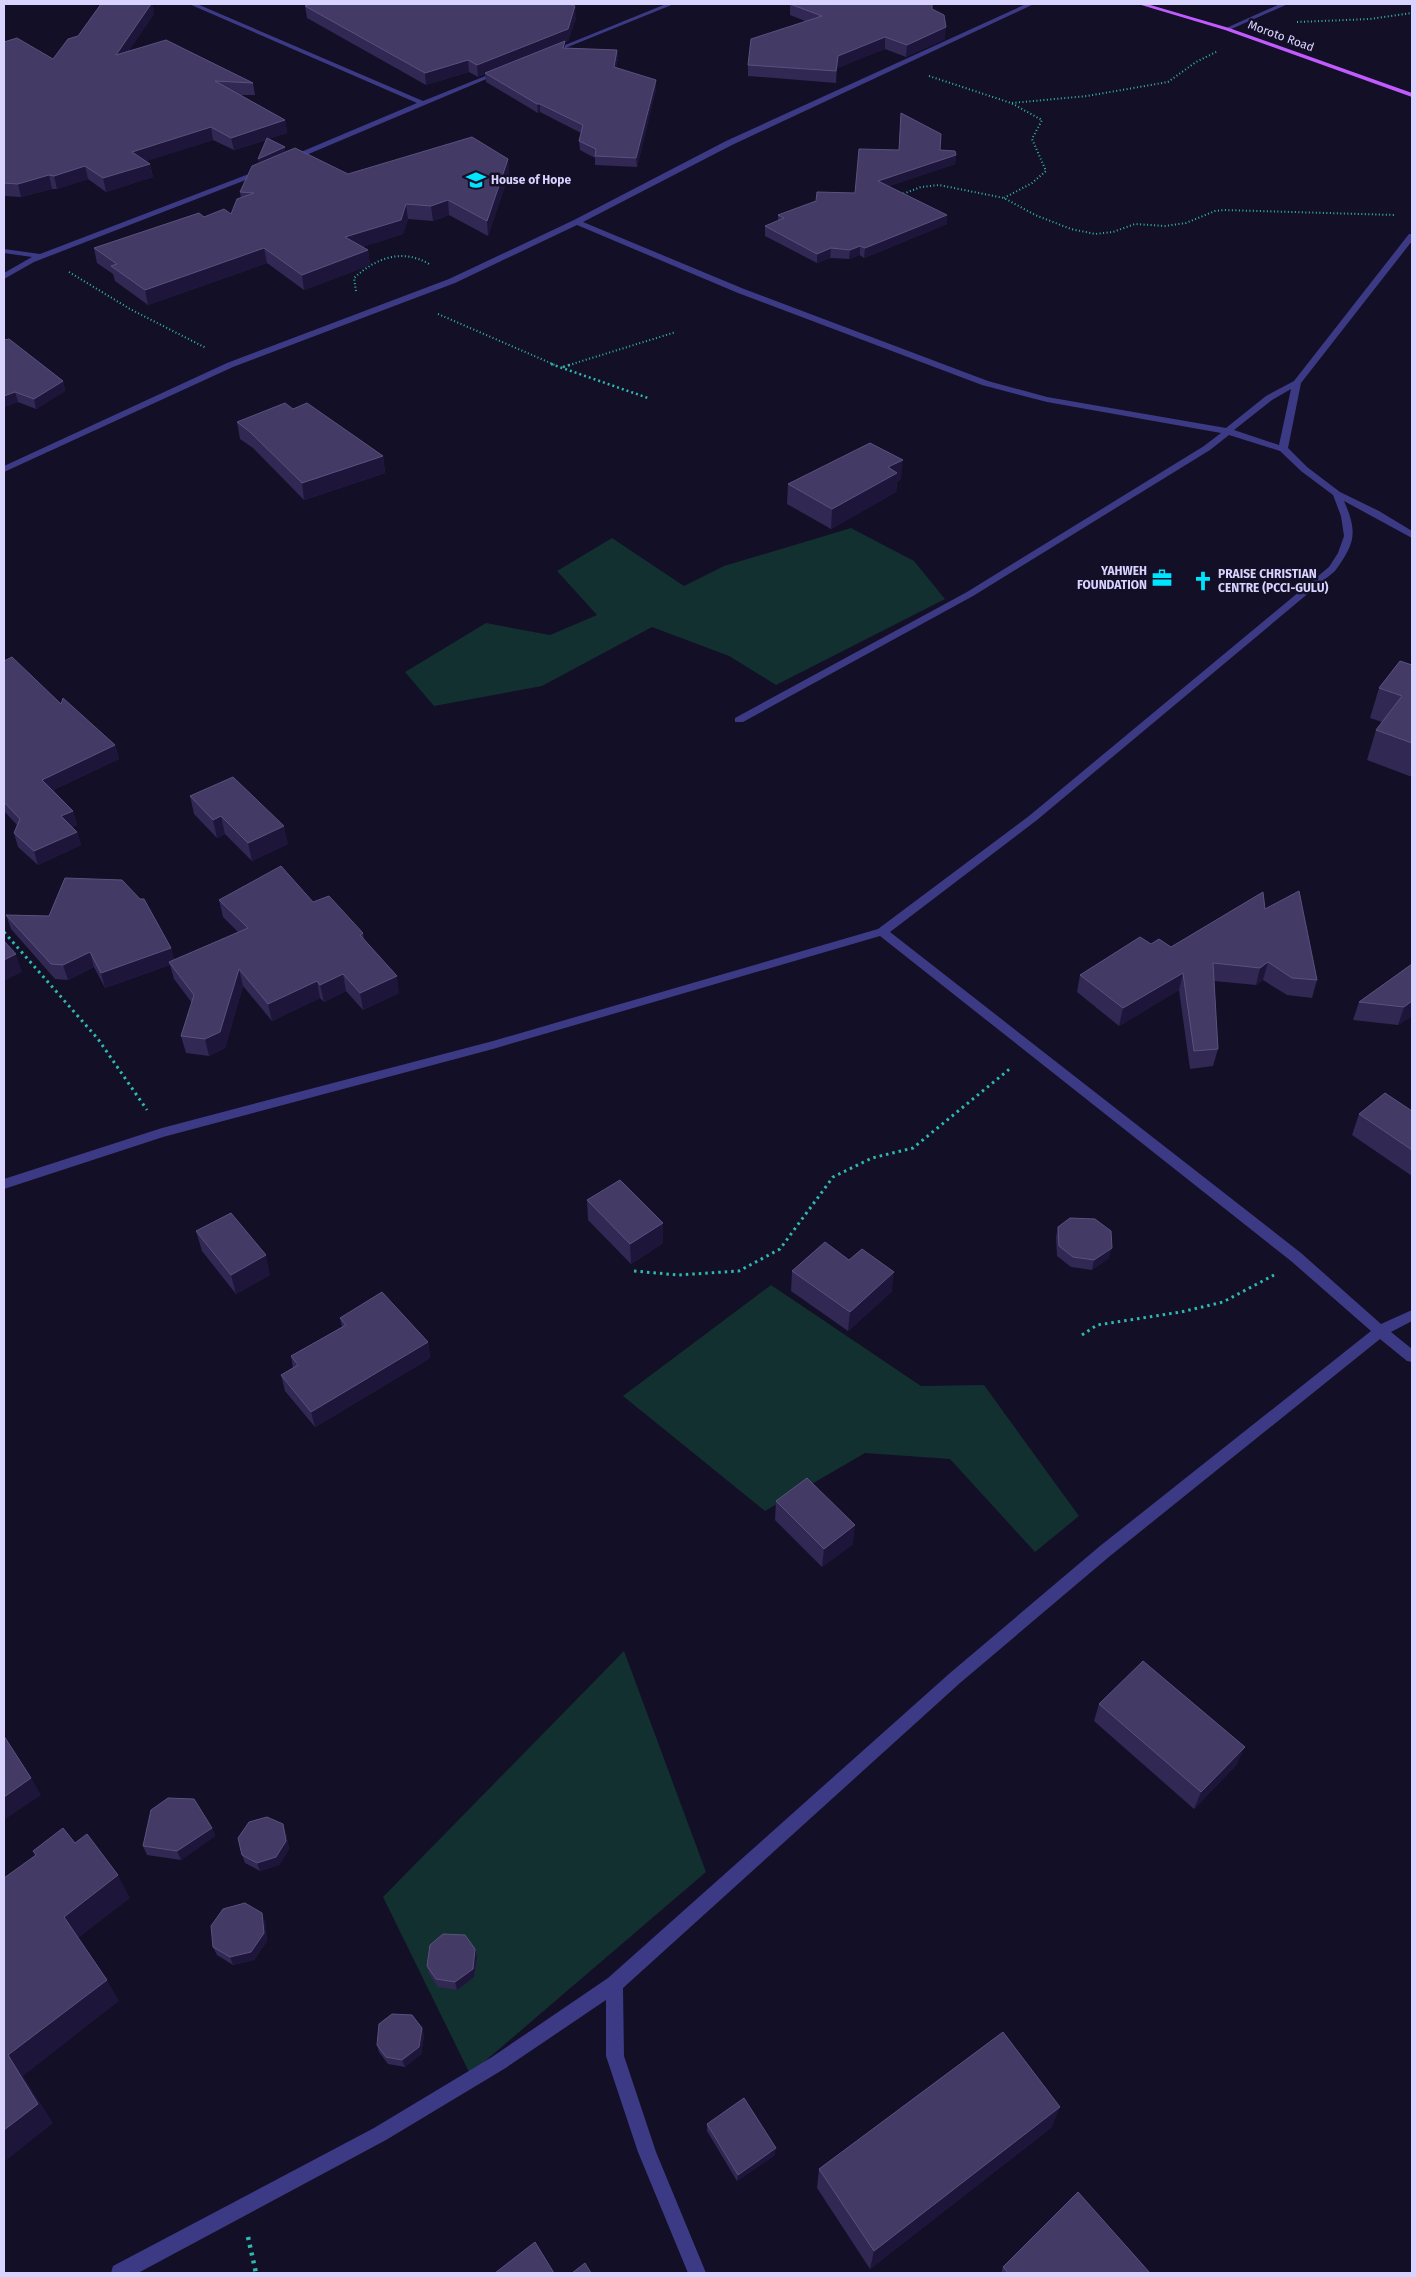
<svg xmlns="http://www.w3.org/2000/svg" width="1416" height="2277" viewBox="0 0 1416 2277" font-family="'Fira Sans',sans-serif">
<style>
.green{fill:#12302f}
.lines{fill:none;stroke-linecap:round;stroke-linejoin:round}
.path-far3{stroke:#2fb8b0;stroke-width:2;stroke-dasharray:1 2.5;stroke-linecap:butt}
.path-far2{stroke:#2fb8b0;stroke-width:2.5;stroke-dasharray:2 3;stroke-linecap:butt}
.path-far1{stroke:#2fb8b0;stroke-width:3;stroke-dasharray:2.5 4;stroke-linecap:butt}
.path{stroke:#2fb8b0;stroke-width:4.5;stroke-dasharray:3 5;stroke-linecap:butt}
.minor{fill:#3d3a85;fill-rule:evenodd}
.major{fill:#c25bff;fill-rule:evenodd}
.wall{fill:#312854}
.shaded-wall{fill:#1d163a}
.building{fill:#433a66;stroke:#5a527e}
.labels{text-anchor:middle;stroke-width:5;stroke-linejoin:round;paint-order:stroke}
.far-street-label{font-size:12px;fill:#d9d4ff;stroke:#130f26}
.far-poi-label{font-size:12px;font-weight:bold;fill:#d9d4ff;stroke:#130f26;text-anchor:start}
</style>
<rect width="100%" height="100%" fill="#130f26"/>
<g class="green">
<path d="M851 528 914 561 945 599 776 685 729 656 652 627 542 686 434 706 405 672 486 623 550 635 597 615 557 571 612 538 684 586 724 566Z"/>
<path d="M771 1285 921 1386 984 1385 1079 1516 1035 1552 950 1459 865 1453 765 1511 623 1396Z"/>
<path d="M624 1651 706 1872 470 2074 383 1897Z"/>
</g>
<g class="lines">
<g class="path-far3">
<path d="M1297 22 1370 19 1412 13"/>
<path d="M929 76 1011 103 1042 120 1032 139 1046 171 1032 183 1004 198"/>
<path d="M1012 103 1087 96 1168 82 1196 62 1218 51"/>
<path d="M900 195 921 187 939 185 1004 198 1035 215 1071 229 1095 234 1113 232 1135 224 1165 226 1186 223 1215 211 1224 210 1395 215"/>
<path d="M69 272 130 309 206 348"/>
<path d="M356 291 354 278C376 258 402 248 429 264"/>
<path d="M438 314 555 365"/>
<path d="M569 365 676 332"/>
</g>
<g class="path-far2">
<path d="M551 364 648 398"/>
<path d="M563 367 573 364"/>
</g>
<g class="path-far1">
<path d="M4 932 98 1039 147 1110"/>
<path d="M634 1271 678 1275 739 1271 780 1249 833 1177 872 1158 913 1148 1012 1067"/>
<path d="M1082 1335 1097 1325 1181 1312 1223 1302 1274 1275"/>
</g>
<path class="path" d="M248 2237 256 2273"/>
<g class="minor">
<path d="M189 4H197L423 101 498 71 503 72 292 161 288 159 289 157 417 103Z"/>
<path d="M666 4H674L553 53 548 52Z"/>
<path d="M1026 4H1034L732 145 583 222 744 289 988 381 1047 397 1226 428 1266 396 1294 381 1409 234H1412V241L1301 383 1288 448 1307 467 1340 492 1379 511 1412 531V538L1344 501C1358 533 1355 543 1335 571L1037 820 890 932 1301 1253 1381 1324 1412 1310V1321L1391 1332 1412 1349V1362L1407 1361 1380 1339 1110 1556 960 1683 623 1988 624 2056 656 2152 706 2273H688L638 2152 606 2056V2000L504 2069 386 2140 138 2273H111L113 2266 374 2128 492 2057 608 1978 950 1673 1100 1546 1371 1331 1291 1261 880 936 493 1049 163 1137 4 1189V1179L162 1128 493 1041 878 929 1029 816 1329 567 1338 553 1344 536 1341 516 1333 495 1301 471 1280 451 1229 435 1210 450 973 596 743 722H735V718L967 592 1204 446 1221 433 1047 402 982 385 738 293 577 225 455 283 233 367 4 472V466L227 363 449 279 574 220 726 141ZM1291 389 1279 445 1234 430 1272 400Z"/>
<path d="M1280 4H1288L1229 30 1224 29Z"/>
<path d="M259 170 266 172 34 262 4 279V273L32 257 4 253V249L40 254Z"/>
</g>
<path class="major" d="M1138 4H1147L1229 28 1412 93V97L1225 30Z"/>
</g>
<g class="wall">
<path d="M790 4 932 9 945 39 906 57 885 49 837 68 836 83 748 76V65L805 21 790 15Z"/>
<path d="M305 6 576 18 568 41 565 42V48L617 50 618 58 616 67 656 89 637 167 595 165V158L580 150 579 141 581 133 540 112 538 113 486 82 485 74 478 77 469 72 426 85 307 18Z"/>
<path d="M154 14 129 50 253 83 255 95H240L285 120 287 133 268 139 285 152 348 174 508 159 509 174 488 236 449 215 433 221 408 219 403 234 362 247 368 250 370 265 304 290 267 263 148 305 115 281 113 274 97 263 94 248 204 217 231 214 241 198 240 192 259 163 266 140 234 150 213 140 146 161 150 164 153 177 106 192 88 179 57 189H52L21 197 4 196V42L53 59Z"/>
<path d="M940 150 956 155 955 164 889 186 947 224 864 258 860 255 849 259 830 258 817 263 765 236V226L778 221V215L855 193Z"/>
<path d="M4 340 63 381 65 391 36 409 18 402 4 407Z"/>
<path d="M293 409 383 456 385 473 304 500 253 448 240 439 237 422Z"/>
<path d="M901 479 897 482 896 492 831 529 787 504 788 484Z"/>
<path d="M4 661 115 745 119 759 53 790 73 811 77 825 72 827 77 832 81 845 38 865 18 847 14 833 17 825 4 811Z"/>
<path d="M1412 665V777L1367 760 1376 730 1382 722 1370 718 1379 688Z"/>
<path d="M190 796 288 844 252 861 225 834 217 838 194 814Z"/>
<path d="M219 900 313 902 363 933 364 939 399 993 363 1010 346 991 324 1002 320 998 272 1021 243 986 225 1048 209 1056 186 1053 181 1036 192 1003 174 979 170 965 105 988 94 967 68 980 55 979 11 929 6 915 171 948 174 960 238 932 223 917Z"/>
<path d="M1265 909 1317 980 1312 998 1287 995 1263 980 1256 985 1214 981 1218 1049 1213 1066 1190 1069 1179 990 1119 1026 1077 992 1080 975 1151 944 1171 947Z"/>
<path d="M1412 964V1016L1398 1025 1353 1020 1359 1002Z"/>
<path d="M1412 1111V1176L1352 1135 1359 1114Z"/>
<path d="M587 1200 663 1243 631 1264 588 1220Z"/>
<path d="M1058 1227 1109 1258 1092 1270 1071 1267 1057 1256 1056 1237Z"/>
<path d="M196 1231 270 1275 236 1294 202 1251Z"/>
<path d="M792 1271 892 1291 848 1331 791 1291Z"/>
<path d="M340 1318 428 1342 430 1358 315 1427 285 1391 281 1375 293 1368 291 1356 342 1327Z"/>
<path d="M776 1501 853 1544 822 1567 775 1520Z"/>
<path d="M1099 1704 1237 1764 1194 1809 1094 1721Z"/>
<path d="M212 1828 215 1836 181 1860 147 1855 143 1846Z"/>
<path d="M286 1833 289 1849 279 1865 260 1871 245 1863 242 1855Z"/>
<path d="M265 1921 267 1941 254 1960 233 1965 217 1955 213 1947Z"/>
<path d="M475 1949 477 1957 474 1977 457 1990 438 1987 429 1974 427 1966Z"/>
<path d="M422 2028 424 2036 421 2054 405 2067 388 2064 379 2052 377 2045Z"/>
<path d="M707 2124 775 2155 737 2181 707 2131Z"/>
<path d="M1052 2127 870 2269 817 2188 819 2169Z"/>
<path d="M1003 2267 1150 2273H1001Z"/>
</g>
<g class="shaded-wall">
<path d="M151 4H153L154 14 118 67 116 55Z"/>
<path d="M575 6 576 18 568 41 565 42V50L485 73V74L478 77 477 65Z"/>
<path d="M946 27 945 39 906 57 907 45Z"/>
<path d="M885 37V49L837 68 836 83 838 56Z"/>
<path d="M617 50 618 58 614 75V67Z"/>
<path d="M468 60 469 72 426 85 425 73Z"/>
<path d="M656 80V89L637 167 636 158Z"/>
<path d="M537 104H540V112L538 113Z"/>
<path d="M285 120 287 133 234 150 231 138Z"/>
<path d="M211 127 213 140 134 165 132 152Z"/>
<path d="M285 147 286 156 260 168 258 159Z"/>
<path d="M956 155 955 164 877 190 878 181Z"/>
<path d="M508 159 509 174 488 236 487 221Z"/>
<path d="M150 164 153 177 106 192 103 178Z"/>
<path d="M85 166 88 179 57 189 54 176Z"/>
<path d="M49 175 52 189 21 197 18 184Z"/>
<path d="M448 200 449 215 433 221 431 206Z"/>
<path d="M406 204 408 219 403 234 347 252 345 237Z"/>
<path d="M947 215V224L864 258 865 248Z"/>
<path d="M860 246V255L849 259 850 250Z"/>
<path d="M264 248 267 263 148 305 145 290Z"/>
<path d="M831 248 830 258 817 263V254Z"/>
<path d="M368 250 370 265 304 290 302 275Z"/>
<path d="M63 381 65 391 36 409 34 399Z"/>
<path d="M15 392 18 402 4 407V396Z"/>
<path d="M383 456 385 473 304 500 302 483Z"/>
<path d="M903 460 901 479 897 482 896 492 831 529 832 509 888 467Z"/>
<path d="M115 745 119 759 46 793 42 780Z"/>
<path d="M73 811 77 825 66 830 61 816Z"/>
<path d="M221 816 225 834 217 838 213 820Z"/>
<path d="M284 826 288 844 252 861 248 843Z"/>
<path d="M77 832 81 845 38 865 34 851Z"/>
<path d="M171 948 175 963 169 962 170 965 105 988 101 973Z"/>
<path d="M90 952 94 967 68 980 63 965Z"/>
<path d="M16 954 22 972 4 981V960Z"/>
<path d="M1268 962 1263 980 1256 985 1260 968Z"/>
<path d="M239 969 243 986 225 1048 209 1056 205 1039Z"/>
<path d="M1183 973 1179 990 1119 1026 1123 1008Z"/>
<path d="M343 974 346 991 324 1002 320 985Z"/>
<path d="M397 976 399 993 363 1010 360 993Z"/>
<path d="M317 981 320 998 272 1021 268 1004Z"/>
<path d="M1412 1001V1016L1398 1025 1404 1007Z"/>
<path d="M663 1223V1243L631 1264 630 1244Z"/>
<path d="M1112 1248 1109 1258 1092 1270 1094 1260Z"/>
<path d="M266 1255 270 1275 236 1294 231 1275Z"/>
<path d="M894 1272 892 1291 848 1331 850 1312Z"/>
<path d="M428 1342 430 1358 315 1427 311 1412Z"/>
<path d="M855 1525 853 1544 822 1567 824 1549Z"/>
<path d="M1245 1747 1237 1764 1194 1809 1201 1792Z"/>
<path d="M31 1778 41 1795 4 1820V1797Z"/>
<path d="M283 1824 286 1833 289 1849 279 1865 260 1871 257 1863Z"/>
<path d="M212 1828 215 1836 181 1860 177 1851Z"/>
<path d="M118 1875 130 1898 77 1939 64 1917Z"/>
<path d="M262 1913 265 1921 267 1941 254 1960 233 1965 230 1957Z"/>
<path d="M475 1949 477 1957 474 1977 457 1990 455 1982Z"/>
<path d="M107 1980 119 2001 23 2076 53 2123 4 2162V2130L8 2055Z"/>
<path d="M422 2028 424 2036 421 2054 405 2067 402 2060Z"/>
<path d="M1060 2107 1052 2127 870 2269 874 2251Z"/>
<path d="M776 2148 775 2155 737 2181 738 2175Z"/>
</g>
<g class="building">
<path d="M101 4H151L116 55 166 40 253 83 215 81 285 120 231 138 211 127 132 152 150 164 103 178 85 166 54 176 49 175 18 184 4 183V42L17 38 53 59 68 39 78 36Z"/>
<path d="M313 4H568L575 6 568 29 477 65 468 60 425 73 305 6Z"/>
<path d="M790 4H932V9L944 15 946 27 907 45 885 37 838 56 836 71 748 65 751 39 822 16Z"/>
<path d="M565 41 563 48 617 50 614 67 656 80 636 158 595 156 596 149 579 141 583 125 540 104H537L485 73Z"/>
<path d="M901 113 941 134 940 150 955 151 956 155 878 181 947 215 865 248 860 246 850 250 831 248 817 254 765 226 784 218 778 215 816 201 817 192 855 193 859 149 899 150Z"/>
<path d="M472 137 508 159 487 221 448 200 431 206 406 204 401 220 345 237 368 250 302 275 264 248 145 290 111 266 117 264 94 248 199 213 204 217 224 209 231 214 237 199 254 193 240 192 252 166 295 148 348 174Z"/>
<path d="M267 138 285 147 258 159Z"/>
<path d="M9 339 63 381 34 399 15 392 4 396V340Z"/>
<path d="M285 403 293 409 307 403 383 456 302 483 250 432 237 422Z"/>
<path d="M870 443 903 460 888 467 897 473 832 509 788 484Z"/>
<path d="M12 657 61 704 63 698 115 745 42 780 73 811 61 816 77 832 34 851 14 833 20 819 4 802V661Z"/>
<path d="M1400 661 1412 665V743L1376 730 1402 696 1379 688Z"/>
<path d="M233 777 284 826 248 843 221 816 213 820 190 796Z"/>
<path d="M281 866 313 902 329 896 363 933 360 935 397 976 360 993 343 974 320 985 317 981 268 1004 239 969 220 1032 205 1039 181 1036 194 995 169 962 248 928 219 900Z"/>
<path d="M65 878 122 880 140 899H144L171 948 101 973 90 952 63 965 51 964 6 915 49 916Z"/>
<path d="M1299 891 1317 980 1292 978 1268 962 1260 968 1213 963 1218 1049 1194 1051 1183 973 1123 1008 1080 975 1140 937 1151 944 1159 939 1171 947 1263 892 1265 909Z"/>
<path d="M4 941 16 954 4 960Z"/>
<path d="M1412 964V1001L1404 1007 1359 1002Z"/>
<path d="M1385 1093 1412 1111V1150L1359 1114Z"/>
<path d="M620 1180 663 1223 630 1244 587 1200Z"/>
<path d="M231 1213 266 1255 231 1275 196 1231Z"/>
<path d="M1070 1218 1095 1219 1111 1231 1112 1248 1094 1260 1073 1257 1059 1246 1058 1227Z"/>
<path d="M825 1242 849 1260 862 1249 894 1272 850 1312 792 1271Z"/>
<path d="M382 1292 428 1342 311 1412 281 1375 298 1365 291 1356 346 1325 340 1318Z"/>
<path d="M807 1478 855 1525 824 1549 776 1501Z"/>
<path d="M1143 1661 1245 1747 1201 1792 1099 1704Z"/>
<path d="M4 1736 31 1778 4 1797Z"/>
<path d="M168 1798 194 1799 212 1828 177 1851 143 1846 151 1810Z"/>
<path d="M267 1817 283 1824 286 1841 276 1857 257 1863 242 1855 238 1838 249 1822Z"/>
<path d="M63 1828 75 1843 87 1834 118 1875 64 1917 107 1980 8 2055 38 2104 4 2130V1878L36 1855 33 1851Z"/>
<path d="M245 1903 262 1913 264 1933 251 1952 230 1957 213 1947 211 1926 223 1909Z"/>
<path d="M443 1934 465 1935 475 1949 473 1969 455 1982 436 1979 427 1966 430 1945Z"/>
<path d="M392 2014 412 2015 422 2028 419 2047 402 2060 386 2057 377 2045 379 2024Z"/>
<path d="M1003 2032 1060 2107 874 2251 819 2169Z"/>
<path d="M744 2098 776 2148 738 2175 707 2124Z"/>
<path d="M1078 2192 1150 2273H1008L1003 2267Z"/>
<path d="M535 2242 554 2273H495Z"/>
<path d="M585 2263 591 2273H572Z"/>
</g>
<defs>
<symbol id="school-bare" viewBox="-9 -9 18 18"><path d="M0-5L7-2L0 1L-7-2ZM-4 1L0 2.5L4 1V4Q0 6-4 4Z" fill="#00e5ff" stroke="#130f26" stroke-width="2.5" paint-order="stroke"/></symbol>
<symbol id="office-bare" viewBox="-9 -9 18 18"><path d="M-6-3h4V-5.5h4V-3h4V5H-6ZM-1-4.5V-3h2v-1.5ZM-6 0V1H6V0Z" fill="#00e5ff" stroke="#130f26" stroke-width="2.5" paint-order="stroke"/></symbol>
<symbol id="church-bare" viewBox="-9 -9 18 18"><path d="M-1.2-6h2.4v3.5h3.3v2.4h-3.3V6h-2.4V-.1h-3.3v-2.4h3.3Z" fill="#00e5ff" stroke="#130f26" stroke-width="2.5" paint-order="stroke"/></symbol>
</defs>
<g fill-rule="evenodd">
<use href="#school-bare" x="462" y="166" width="28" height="28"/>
<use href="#office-bare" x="1148" y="564" width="28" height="28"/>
<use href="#church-bare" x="1189" y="567" width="28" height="28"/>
</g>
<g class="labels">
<g class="far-street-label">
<text transform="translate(1281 36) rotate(20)" y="4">Moroto Road</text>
</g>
<g class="far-poi-label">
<text x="491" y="184">House of Hope</text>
<text x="1147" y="575" text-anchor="end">YAHWEH<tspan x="1147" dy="14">FOUNDATION</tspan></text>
<text x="1218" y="578">PRAISE CHRISTIAN<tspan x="1218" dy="14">CENTRE (PCCI-GULU)</tspan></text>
</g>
</g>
<rect width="1416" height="2277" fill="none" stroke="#d9d4ff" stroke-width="10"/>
</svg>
